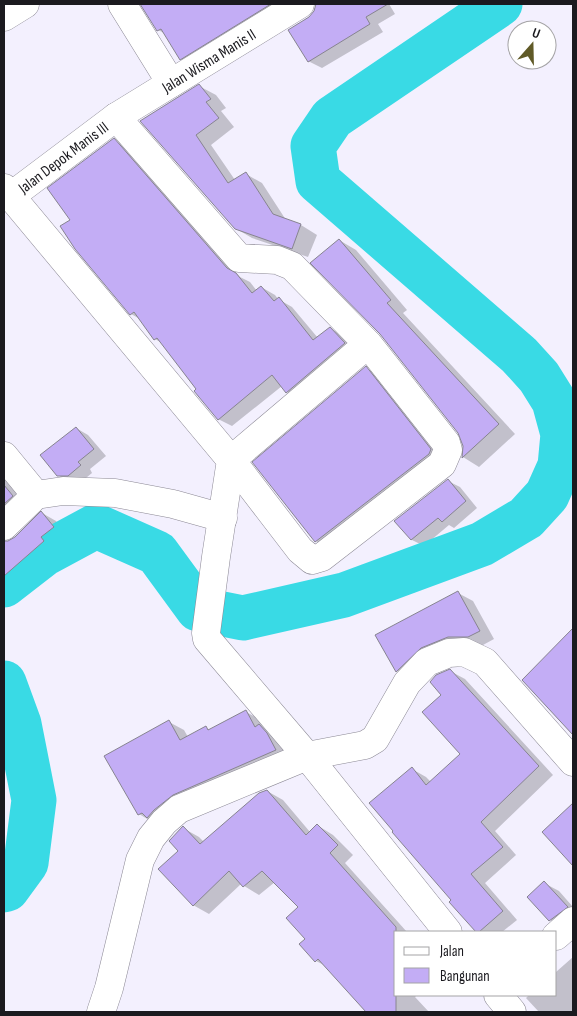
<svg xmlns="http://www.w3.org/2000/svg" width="577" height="1016" viewBox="0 0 577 1016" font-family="'Sofia Sans Condensed',sans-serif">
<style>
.shadow{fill:#0003}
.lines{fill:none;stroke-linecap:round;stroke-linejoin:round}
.river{stroke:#39dae5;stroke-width:45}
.building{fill:#c3adf5;stroke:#878490}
.street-casing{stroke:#8c8995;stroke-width:29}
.street{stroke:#fff;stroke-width:28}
.labels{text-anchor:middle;stroke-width:4;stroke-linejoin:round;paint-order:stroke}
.street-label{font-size:16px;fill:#1b1a1f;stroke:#fff}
</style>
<rect width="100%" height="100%" fill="#f3f0fe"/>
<g class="shadow">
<path d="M142 4H295L194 66 180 59 166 34 158 30Z"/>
<path d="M317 4H389L395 14 378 24 383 32 322 68 308 61 309 18 315 12Z"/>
<path d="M199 86 216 95 226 108 221 111 234 127 211 145 235 180 246 174 262 183 286 220 301 225 317 235 308 257 252 238 235 228 142 121Z"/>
<path d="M114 140 128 148 240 277 250 282 257 291 261 287 275 295 278 299 292 307 318 338 330 328 343 336 358 351 300 400 287 392 282 386 232 426 218 419 162 343 155 339 140 319 131 314 71 220Z"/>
<path d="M339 240 356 250 407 310 403 313 515 434 479 467 463 457 464 446 459 433Z"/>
<path d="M366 368 380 376 444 462 331 550 316 541 254 462Z"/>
<path d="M76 428 88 435 106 456 90 469 92 473 81 482 70 483 58 475Z"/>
<path d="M4 478 26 504 4 528Z"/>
<path d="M448 481 460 487 477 508 454 528 449 525 424 546 412 540 396 521Z"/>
<path d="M42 513 56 521 67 535 54 546 57 550 22 580 8 572 4 568V541L9 542 16 538Z"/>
<path d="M458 593 473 601 494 639 483 645H463L411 680 397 671Z"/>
<path d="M573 630V732L523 680Z"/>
<path d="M450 671 465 679 553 775 495 831 516 855 485 883 517 920 502 932H477L451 902 453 900 412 769 426 777 431 782 461 754 443 695Z"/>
<path d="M246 712 261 720 266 729 274 734 290 759 154 823 139 814 169 722 184 730 188 737 206 728 211 730Z"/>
<path d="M267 791 283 800 310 832 317 825 333 835 353 855 345 863 407 932H396V995H417L415 997 429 1012H368L328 967 316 961 307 939 300 907 275 882 259 895 241 884 209 914 193 905 180 851 183 828 199 837 204 842Z"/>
<path d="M573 805V860L567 857 544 832Z"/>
<path d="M544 883 559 891 573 907V922L565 929 550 920Z"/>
<path d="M573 957V1012H539L526 998 529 995H556V972Z"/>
</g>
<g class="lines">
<g class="river">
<path d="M4 585 44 554 96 526 157 553 198 609 243 618 344 595 482 544 526 518 547 495 560 466 563 434 554 401 539 377 519 355 318 181 313 146 332 118 500 4"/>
<path d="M4 683 19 724 34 800 26 863 7 889 4 890"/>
</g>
</g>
<g class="building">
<path d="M140 4H271L180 60 161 29 157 31Z"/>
<path d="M316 4H388L366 17 370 24 308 62 288 30 309 17 314 11Z"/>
<path d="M199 84 211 99 206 102 219 118 196 135 228 183 246 172 273 214 301 224 292 249 235 229 140 121Z"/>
<path d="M114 138 227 268 236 273 252 293 261 286 274 301 279 297 313 340 330 327 345 343 286 393 272 375 218 420 194 391 196 389 157 338 154 340 134 312 130 315 75 249 60 226 70 220 47 188Z"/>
<path d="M339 239 391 300 387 303 499 424 462 458 463 446 458 433 380 334 310 263Z"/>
<path d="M366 366 431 449 429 454 315 542 252 462Z"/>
<path d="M76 427 94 449 78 462 81 465 68 476H57L40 455Z"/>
<path d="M448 479 466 501 442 522 438 518 411 540 394 521Z"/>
<path d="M4 485 13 496 4 504Z"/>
<path d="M41 511 54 527 41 537 44 541 4 576V541H8L15 537Z"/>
<path d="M458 591 480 631 468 637H448L421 648 396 672 375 635Z"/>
<path d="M573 628V735L522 680Z"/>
<path d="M450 669 539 766 481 822 503 847 471 874 503 911 479 932H476L449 902 451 900 392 832 393 831 369 803 412 767 426 785 460 754 422 712 441 695 430 682 436 675Z"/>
<path d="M246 710 255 727 259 724 267 733 276 750 173 795 154 810 147 818 142 813 138 815 104 756 169 720 180 740 206 726 208 730Z"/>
<path d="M267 790 306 835 317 824 338 845 330 853 396 927V1012H366L318 959 315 962 299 944 305 939 286 918 298 907 262 871 243 887 229 871 193 906 158 869 178 851 169 841 183 826 200 844 259 793Z"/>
<path d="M573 803V866L542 832Z"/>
<path d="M544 881 568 907 549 921 527 897Z"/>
</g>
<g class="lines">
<defs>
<g id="street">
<path d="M122 4 171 83"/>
<path d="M4 17 25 4"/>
<path d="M116 117 239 258 277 260 292 266 368 344 446 443 448 450 442 464 322 557 312 560 300 550 231 460 368 344"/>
<path d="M4 188 231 460 216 557 206 633 207 639 307 756 448 932"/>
<path id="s1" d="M11 196 116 117 300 4"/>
<path d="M4 456 36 495"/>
<path d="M4 526 36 495 63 491 115 493 173 504 223 518"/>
<path d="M556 936 573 921"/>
<path d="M498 995 512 1012"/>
<path d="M101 1012 109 988 140 860 151 838 164 822 179 809 307 756 365 745 375 739 407 683 427 662 449 653 464 652 485 662 573 762"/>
</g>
</defs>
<use href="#street" class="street-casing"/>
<use href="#street" class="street"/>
</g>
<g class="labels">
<g class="street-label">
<text dy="6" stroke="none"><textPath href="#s1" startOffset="240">Jalan Wisma Manis II</textPath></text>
<text dy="6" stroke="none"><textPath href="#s1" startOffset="65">Jalan Depok Manis III</textPath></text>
</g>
</g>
<rect width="577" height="1016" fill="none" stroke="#1b1a1f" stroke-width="10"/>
<rect x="394" y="931" width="162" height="65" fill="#ffffff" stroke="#a4a3a5"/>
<rect x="404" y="947" width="25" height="8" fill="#ffffff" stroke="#a4a3a5"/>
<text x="440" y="956" font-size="15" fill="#1b1a1f">Jalan</text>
<rect x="404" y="968" width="25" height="15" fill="#c3adf5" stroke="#a4a3a5"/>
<text x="440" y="981" font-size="15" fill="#1b1a1f">Bangunan</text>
<g transform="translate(532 45) rotate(20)"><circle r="24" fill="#ffffff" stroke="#a4a3a5"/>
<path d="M0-4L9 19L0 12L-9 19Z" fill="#605a27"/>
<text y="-8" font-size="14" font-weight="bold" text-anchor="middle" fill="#1b1a1f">U</text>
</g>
</svg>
